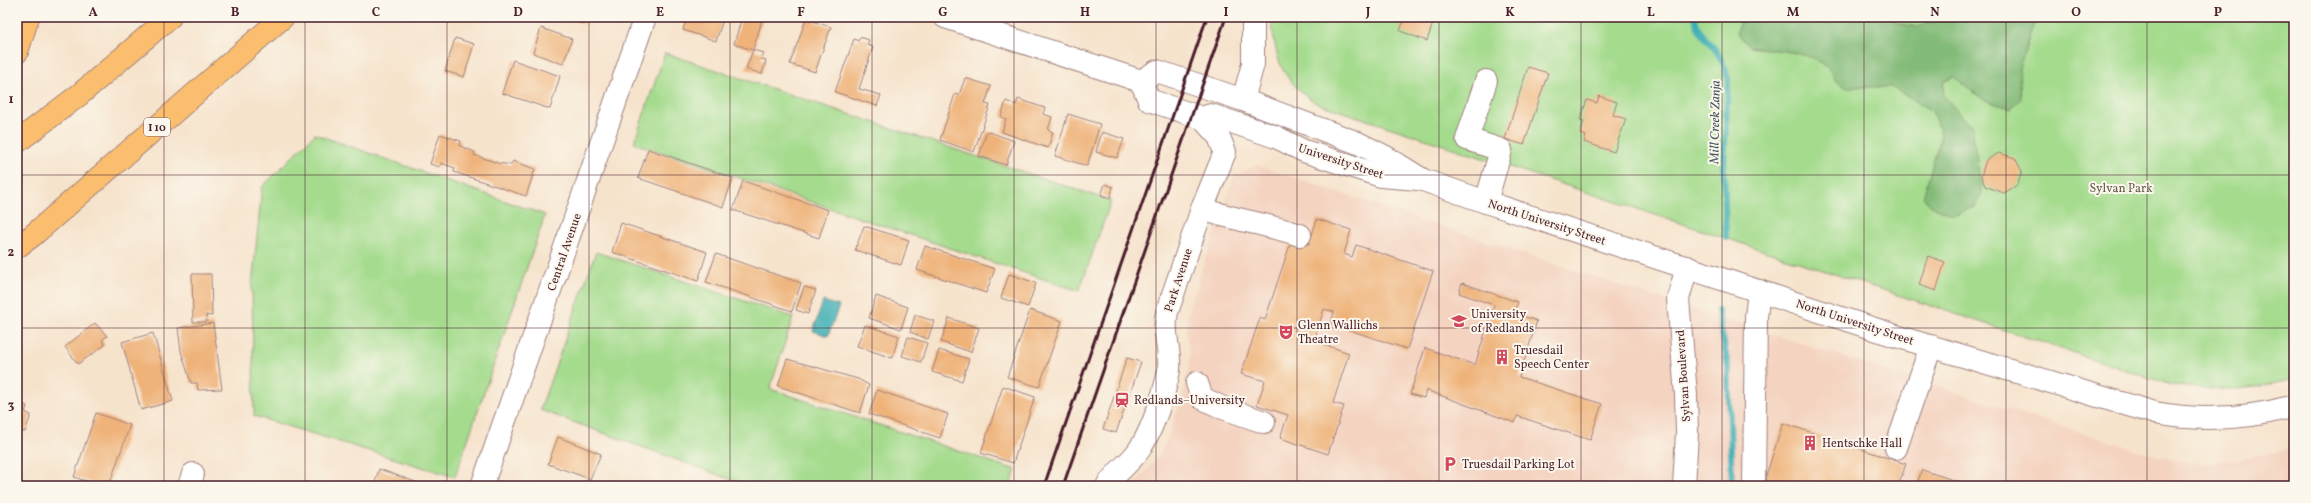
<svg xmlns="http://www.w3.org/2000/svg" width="2311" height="503" viewBox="0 0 2311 503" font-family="Vollkorn,serif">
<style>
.built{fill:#f4d3c0}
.green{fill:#a4db8d;stroke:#777d5c}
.forest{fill:#83bb78;stroke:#666d52}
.water{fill:#3badb3;stroke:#42666f}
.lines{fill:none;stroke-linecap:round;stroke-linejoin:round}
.stream{stroke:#3badb3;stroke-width:6}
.building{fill:#efb37a}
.minor-casing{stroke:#a0817c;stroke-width:24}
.major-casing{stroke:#a0817c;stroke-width:24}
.highway-casing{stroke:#a0817c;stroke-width:24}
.minor{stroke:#fff;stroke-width:22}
.major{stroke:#fbbe6e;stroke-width:22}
.highway{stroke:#fbbe6e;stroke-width:22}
.rail{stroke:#4a1f2b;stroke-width:3}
.grid{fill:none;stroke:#4a1f2b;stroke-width:1;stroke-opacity:0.55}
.labels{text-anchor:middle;stroke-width:4;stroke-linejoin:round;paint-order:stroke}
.shield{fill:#fbf7ec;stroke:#7f6065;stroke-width:1}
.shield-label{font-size:11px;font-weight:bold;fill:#4a1f2b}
.street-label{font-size:12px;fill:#4a1f2b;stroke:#fbf7ec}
.park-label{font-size:12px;fill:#655748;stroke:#fbf7ec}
.poi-label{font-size:12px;fill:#4a1f2b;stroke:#fbf7ec;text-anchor:start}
.water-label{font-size:13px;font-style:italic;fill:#445861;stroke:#fbf7ec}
.neatline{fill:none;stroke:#4a1f2b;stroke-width:1.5}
.grid-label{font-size:13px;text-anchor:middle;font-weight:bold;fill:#4a1f2b}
</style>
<rect width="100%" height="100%" fill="#fbf7ec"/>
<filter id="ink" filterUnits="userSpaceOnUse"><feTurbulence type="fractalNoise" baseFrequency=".025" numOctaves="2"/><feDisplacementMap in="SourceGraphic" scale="8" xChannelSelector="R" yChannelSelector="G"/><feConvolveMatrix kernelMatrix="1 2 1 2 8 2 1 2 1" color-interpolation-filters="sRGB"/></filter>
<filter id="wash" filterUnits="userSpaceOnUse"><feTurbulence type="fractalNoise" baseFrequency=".012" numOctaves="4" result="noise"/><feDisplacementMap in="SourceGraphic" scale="16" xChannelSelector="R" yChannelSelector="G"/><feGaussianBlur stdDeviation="0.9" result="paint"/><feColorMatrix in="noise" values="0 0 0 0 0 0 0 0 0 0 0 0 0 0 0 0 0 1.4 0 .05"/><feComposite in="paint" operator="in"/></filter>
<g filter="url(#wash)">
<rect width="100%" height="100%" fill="#f6e3cc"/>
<path class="built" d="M1257 165 1642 293 2159 457 2202 464 2241 459 2294 448V486H1132L1156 460 1165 445 1183 393 1189 370 1190 355 1186 331 1188 311 1234 176Z"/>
<g class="green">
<path d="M1271 17H2294V378C2249 392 2217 391 2171 385L1316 103C1278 76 1277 62 1271 17Z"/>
<path d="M665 53 1111 201 1079 291 634 143Z"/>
<path d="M315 134 545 215 455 477 254 416 252 286 262 187Z"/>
<path d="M596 252 793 317 770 389 1016 470 1010 486H749L540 410Z"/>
</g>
<path class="forest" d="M1741 17H1894L1896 23 1917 27 1940 17H2040L2033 26 2019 68 2021 98 2011 109 1984 100 1954 77 1945 81 1943 95 1972 127 1982 194 1975 207 1953 215 1931 206 1923 197 1941 135 1932 111 1891 87H1845L1835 80C1826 50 1776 51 1749 47L1737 32Z"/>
<path class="water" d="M823 301 839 306 828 336 813 331Z"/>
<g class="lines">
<g class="stream">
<path d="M1695 17C1697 33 1707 38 1716 51 1722 59 1726 70 1728 79L1724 168 1726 237"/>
<path d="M1718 311 1728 366 1732 486"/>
</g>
</g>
<g id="blocks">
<g class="building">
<path d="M568 17H587L585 24 568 19Z"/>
<path d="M687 17H724L716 41 683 30Z"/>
<path d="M742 17H763L753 50 734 44Z"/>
<path d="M1405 17H1435L1427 41 1400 31Z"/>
<path d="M806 19 831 27 815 72 790 64Z"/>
<path d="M541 28 572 39 563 64 533 53Z"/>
<path d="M860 37 869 40 867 45 873 47 859 89 881 95 877 106 835 92 854 39 858 41Z"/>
<path d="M455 38 474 44 464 77 445 71Z"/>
<path d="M753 50 764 53 761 59 766 60 762 74 746 69Z"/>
<path d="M513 60 560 76 550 109 502 93Z"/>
<path d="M1528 67 1548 73 1524 145 1505 139Z"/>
<path d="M965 78 991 86 985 104 990 105 974 152 940 140 955 94 959 95Z"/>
<path d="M1599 96 1617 102 1613 115 1626 119 1614 152 1584 142 1586 136 1580 134 1584 121 1580 120 1587 100 1597 103Z"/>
<path d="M1018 99 1045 108 1043 114 1052 117 1048 130 1053 132 1048 148 1002 132 1006 119 1001 117 1006 101 1016 105Z"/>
<path d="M1068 114 1100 124 1087 166 1055 156Z"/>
<path d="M987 131 1014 141 1006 165 979 156Z"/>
<path d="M1102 132 1124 139 1117 158 1096 152Z"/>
<path d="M440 134 461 141 460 146 475 152 474 155 498 163 511 165 513 161 535 169 526 196 454 172 455 168 441 163 440 167 430 164Z"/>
<path d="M648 149 733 178 723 207 638 178Z"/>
<path d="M1999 153 2015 158 2022 171 2017 185 2004 193 1985 186 1981 176 1986 160Z"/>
<path d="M743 181 828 210 819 238 733 210Z"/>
<path d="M1105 184 1113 187 1110 198 1101 195Z"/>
<path d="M1317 219 1351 230 1344 254 1352 257 1356 245 1433 271 1407 349 1331 324 1334 312 1324 309 1314 341 1349 353 1333 403 1344 406 1328 454 1280 438 1288 415 1257 405 1265 381 1241 374 1260 318 1265 320 1292 238 1309 244Z"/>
<path d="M621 223 707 252 698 281 612 252Z"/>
<path d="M864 226 909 240 901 265 855 250Z"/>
<path d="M925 246 995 269 986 293 917 270Z"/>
<path d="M716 254 801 283 792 311 706 282Z"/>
<path d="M1928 256 1945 262 1936 291 1919 285Z"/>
<path d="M192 274H211L212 316 206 315 207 322H193Z"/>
<path d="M1009 274 1036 283 1028 307 1001 298Z"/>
<path d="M1462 283 1518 302 1514 313 1537 321 1519 377 1602 404 1590 440 1517 416 1515 423 1426 390 1424 398 1410 394 1425 348 1475 365 1494 305 1459 293Z"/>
<path d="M804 287 816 290 808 314 796 310Z"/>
<path d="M876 296 908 307 901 329 869 318Z"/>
<path d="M1030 310 1062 321 1039 387 1007 377Z"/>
<path d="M915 315 934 321 928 339 910 332Z"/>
<path d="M949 318 979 328 971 352 941 342Z"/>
<path d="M95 323 107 336 102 340 105 345 78 364 65 347Z"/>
<path d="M213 323 222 389 198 390 197 383H191L181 351 178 328Z"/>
<path d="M865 325 899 336 892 358 857 346Z"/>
<path d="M153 333 173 401 141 410 122 342Z"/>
<path d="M908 337 927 343 921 362 902 356Z"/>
<path d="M939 350 969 359 962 381 932 372Z"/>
<path d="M1127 358 1141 362 1116 433 1103 429Z"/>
<path d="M787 359 858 379 869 385 860 413 778 386Z"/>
<path d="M1003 386 1035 397 1013 463 981 453Z"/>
<path d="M877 390 948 414 940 438 869 414Z"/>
<path d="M17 402 27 406 25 412 31 415 25 432 17 430Z"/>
<path d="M96 413 130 425 109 486H101L74 477Z"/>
<path d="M1783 423 1906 464 1898 486H1776L1764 482Z"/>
<path d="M558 437 601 454 590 479 548 464Z"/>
<path d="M379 469 427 486H374Z"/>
<path d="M1922 470 1972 486H1916Z"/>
<path d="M719 482 729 486H718Z"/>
<path d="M1141 483 1149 486H1140Z"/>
</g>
</g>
</g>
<g filter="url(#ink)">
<use href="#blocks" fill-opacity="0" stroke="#a0817c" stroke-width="1"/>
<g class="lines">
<defs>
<g id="minor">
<path d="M945 17 1141 81 1149 100 1202 118 1211 115 1276 137 1304 151 1381 176 1418 179"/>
<path d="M1141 81 1157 71 1243 100 1358 143 1386 157 1423 180 1486 202 1899 337 2155 413C2203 422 2247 419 2294 406"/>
<path d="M1486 81 1467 139 1501 150 1486 202"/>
<path d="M1243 100 1253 64V17"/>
<path d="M1202 209C1235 220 1267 224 1300 235"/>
<path d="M1197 383 1202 398 1223 408 1264 422"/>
<path d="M1896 448 1931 346"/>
<path d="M189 486 193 474"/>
<path d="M482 486 645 17"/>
<path d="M1107 486C1116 472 1130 463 1139 450 1152 431 1165 392 1169 370 1171 350 1162 332 1167 312L1202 209 1225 152 1219 137 1202 118"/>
<path d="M1684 486 1687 433 1686 395 1678 299 1687 267"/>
<path d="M1754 486 1756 317 1759 291"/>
</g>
<path id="major" d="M17 52 28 17"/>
<g id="highway">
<path d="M17 142 79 95 170 17"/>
<path d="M17 247 32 236 283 17"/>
</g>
</defs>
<use href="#minor" class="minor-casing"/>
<use href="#major" class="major-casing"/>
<use href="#highway" class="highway-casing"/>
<use href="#minor" class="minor"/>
<use href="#major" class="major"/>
<use href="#highway" class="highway"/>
<g class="rail">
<path d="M1044 486 1207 17"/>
<path d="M1063 486 1226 17"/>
</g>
</g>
</g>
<path class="grid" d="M164 17V486M305 17V486M447 17V486M589 17V486M730 17V486M872 17V486M1014 17V486M1156 17V486M1297 17V486M1439 17V486M1581 17V486M1722 17V486M1864 17V486M2006 17V486M2147 17V486M17 175H2294M17 328H2294"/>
<defs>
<symbol id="university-bare" viewBox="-9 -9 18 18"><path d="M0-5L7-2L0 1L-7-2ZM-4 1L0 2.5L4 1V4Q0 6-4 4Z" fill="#d1495b" stroke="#fbf7ec" stroke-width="2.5" paint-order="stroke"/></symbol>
<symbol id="theatre-bare" viewBox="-9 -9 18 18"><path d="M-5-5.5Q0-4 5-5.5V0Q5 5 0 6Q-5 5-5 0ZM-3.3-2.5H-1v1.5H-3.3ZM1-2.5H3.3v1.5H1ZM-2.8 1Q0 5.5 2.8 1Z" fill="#d1495b" stroke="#fbf7ec" stroke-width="2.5" paint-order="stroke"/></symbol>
<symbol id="building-bare" viewBox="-9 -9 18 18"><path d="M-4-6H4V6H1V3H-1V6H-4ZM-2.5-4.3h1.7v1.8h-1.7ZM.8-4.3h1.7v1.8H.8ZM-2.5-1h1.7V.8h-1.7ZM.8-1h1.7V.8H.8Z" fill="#d1495b" stroke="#fbf7ec" stroke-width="2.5" paint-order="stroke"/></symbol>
<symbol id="station-bare" viewBox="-9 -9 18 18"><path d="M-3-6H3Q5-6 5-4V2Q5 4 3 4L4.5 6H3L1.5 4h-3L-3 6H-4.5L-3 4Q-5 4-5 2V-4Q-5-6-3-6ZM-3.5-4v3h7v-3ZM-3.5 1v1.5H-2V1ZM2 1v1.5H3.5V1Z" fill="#d1495b" stroke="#fbf7ec" stroke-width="2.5" paint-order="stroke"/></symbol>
<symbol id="parking-bare" viewBox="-9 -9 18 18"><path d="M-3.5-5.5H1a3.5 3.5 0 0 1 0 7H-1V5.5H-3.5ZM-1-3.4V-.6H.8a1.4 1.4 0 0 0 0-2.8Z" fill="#d1495b" stroke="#fbf7ec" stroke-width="2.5" paint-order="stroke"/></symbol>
</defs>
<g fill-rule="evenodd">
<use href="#university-bare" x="1448" y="310" width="22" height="22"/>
<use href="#theatre-bare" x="1275" y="321" width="22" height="22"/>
<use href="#building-bare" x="1491" y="346" width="22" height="22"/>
<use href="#station-bare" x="1111" y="389" width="22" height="22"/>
<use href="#building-bare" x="1799" y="432" width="22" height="22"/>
<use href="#parking-bare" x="1439" y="453" width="22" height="22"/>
</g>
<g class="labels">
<rect class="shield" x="144" y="118" width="26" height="18" rx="3"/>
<g class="shield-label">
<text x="157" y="131">I 10</text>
</g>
<g class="street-label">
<text transform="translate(1341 161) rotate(18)" y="4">University Street</text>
<text transform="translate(1547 222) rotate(18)" y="4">North University Street</text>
<text transform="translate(564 252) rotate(-71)" y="4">Central Avenue</text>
<text transform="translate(1178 280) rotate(-72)" y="4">Park Avenue</text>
<text transform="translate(1855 322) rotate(18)" y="4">North University Street</text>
<text transform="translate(1683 376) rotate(-94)" y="4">Sylvan Boulevard</text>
</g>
<g class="park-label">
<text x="2121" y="192">Sylvan Park</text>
</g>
<g class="poi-label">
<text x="1471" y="318">University<tspan x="1471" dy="14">of Redlands</tspan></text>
<text x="1298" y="329">Glenn Wallichs<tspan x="1298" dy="14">Theatre</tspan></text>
<text x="1514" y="354">Truesdail<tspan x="1514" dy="14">Speech Center</tspan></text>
<text x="1134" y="404">Redlands–University</text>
<text x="1822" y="447">Hentschke Hall</text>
<text x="1462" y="468">Truesdail Parking Lot</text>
</g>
<g class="water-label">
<text transform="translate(1714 122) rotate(-89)" y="5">Mill Creek Zanja</text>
</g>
</g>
<rect width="2311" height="503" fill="none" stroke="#fbf7ec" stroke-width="44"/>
<rect x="22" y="22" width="2267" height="459" class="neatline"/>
<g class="grid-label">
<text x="93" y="16">A</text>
<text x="235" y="16">B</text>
<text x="376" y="16">C</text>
<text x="518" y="16">D</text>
<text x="660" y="16">E</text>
<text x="801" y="16">F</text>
<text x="943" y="16">G</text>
<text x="1085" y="16">H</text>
<text x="1226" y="16">I</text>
<text x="1368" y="16">J</text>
<text x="1510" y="16">K</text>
<text x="1651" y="16">L</text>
<text x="1793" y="16">M</text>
<text x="1935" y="16">N</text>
<text x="2076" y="16">O</text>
<text x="2218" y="16">P</text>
<text x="11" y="103">1</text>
<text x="11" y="256">2</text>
<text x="11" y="409">3</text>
</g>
</svg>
